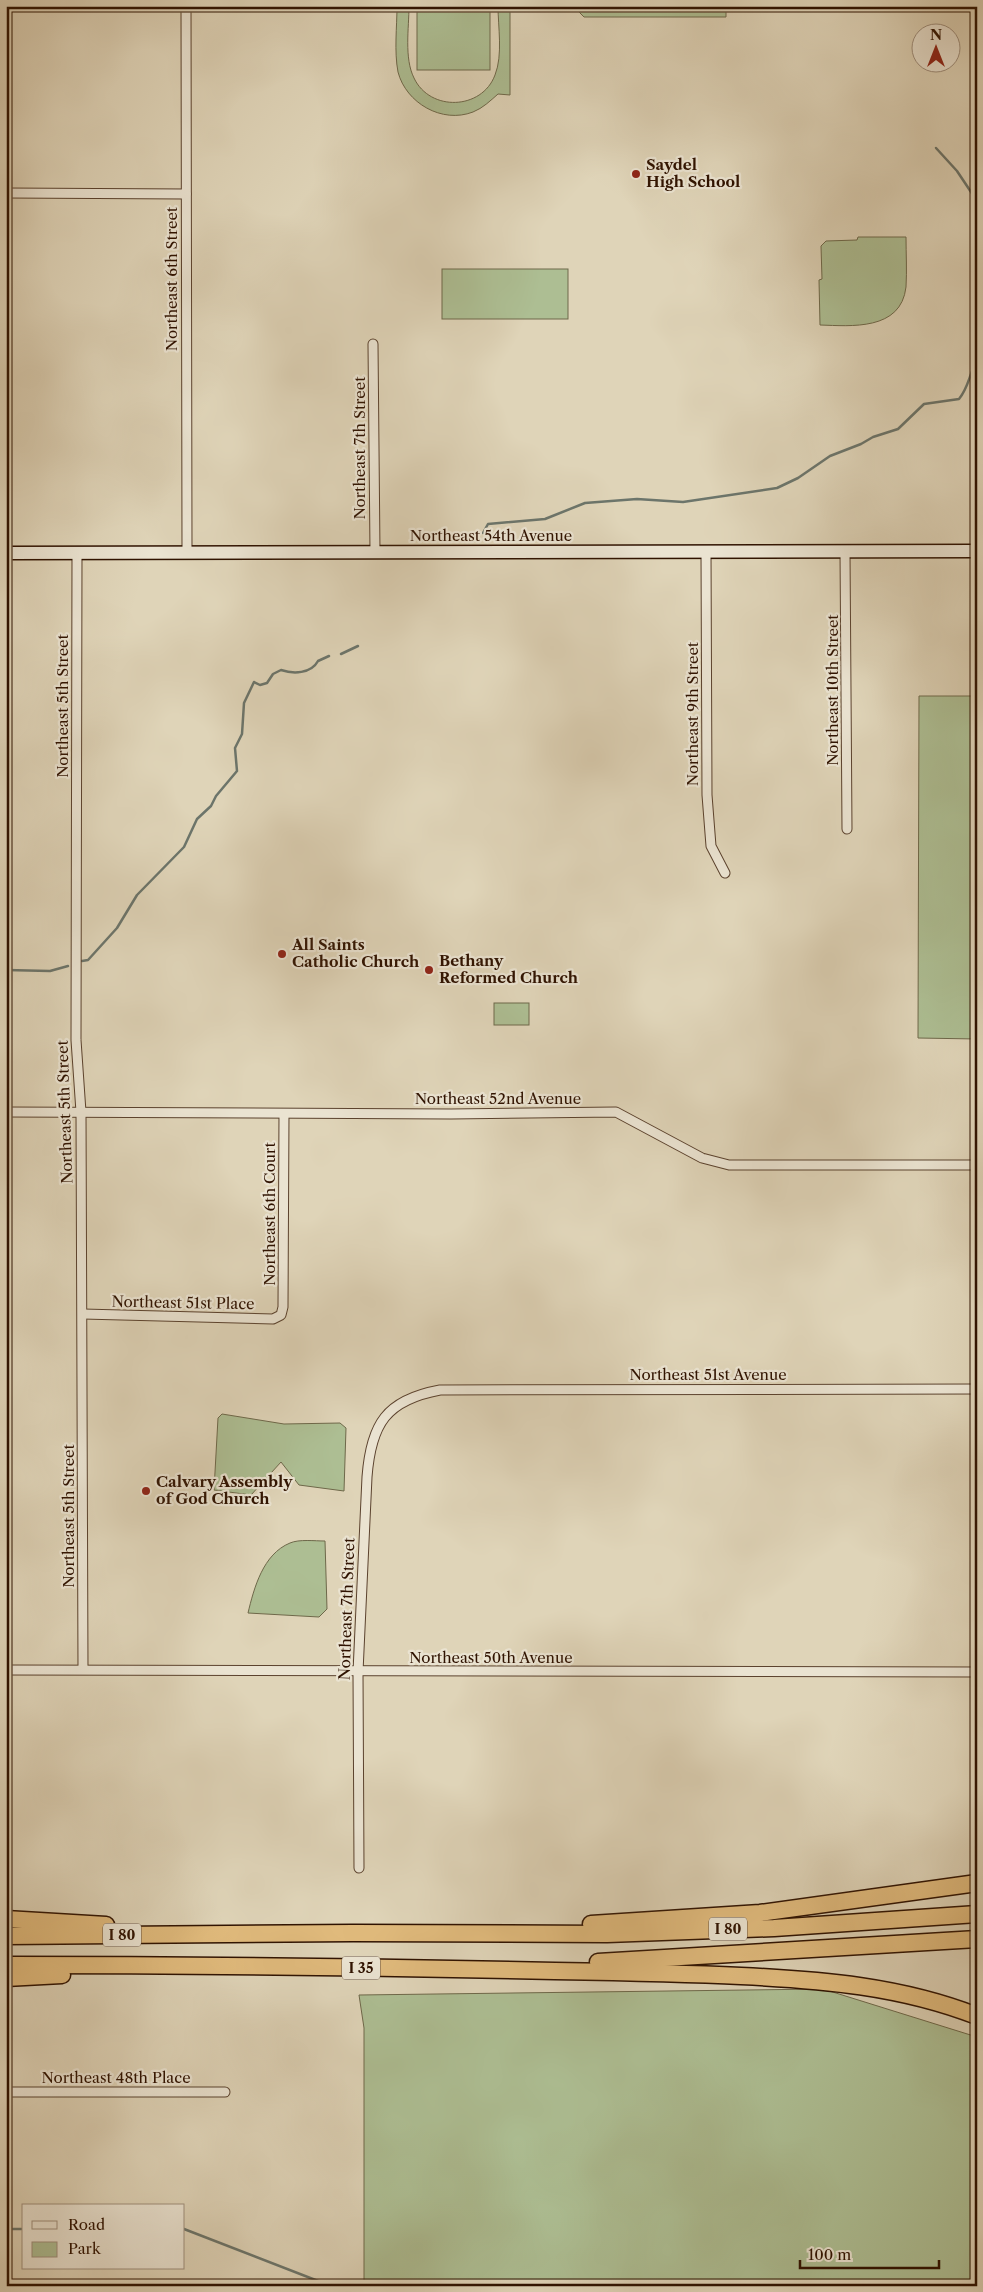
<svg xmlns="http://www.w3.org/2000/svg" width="983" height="2292" viewBox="0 0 983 2292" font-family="'Libre Caslon Text',serif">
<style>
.green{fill:#adbe93;stroke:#6e684a}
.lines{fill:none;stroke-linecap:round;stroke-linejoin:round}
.stream{stroke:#6c756b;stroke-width:2.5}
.street-casing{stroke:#5b422e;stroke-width:11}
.secondary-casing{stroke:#2f1200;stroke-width:15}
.highway-casing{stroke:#2f1200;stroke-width:19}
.street{stroke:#eae3d1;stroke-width:9}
.secondary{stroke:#eae3d1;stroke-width:12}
.highway{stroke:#e0ba7c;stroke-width:16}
.poi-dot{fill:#8f2418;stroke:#eae3d1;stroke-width:2}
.labels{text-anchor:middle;stroke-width:4.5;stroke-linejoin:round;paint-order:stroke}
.shield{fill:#eae3d1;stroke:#67513f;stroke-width:1}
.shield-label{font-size:14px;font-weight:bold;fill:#2f1200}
.poi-label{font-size:15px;font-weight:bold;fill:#2f1200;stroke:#eae3d1;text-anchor:start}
.street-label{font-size:15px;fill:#2f1200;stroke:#eae3d1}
</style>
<rect width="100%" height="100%" fill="#dfd4b8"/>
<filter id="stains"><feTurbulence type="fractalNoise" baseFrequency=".004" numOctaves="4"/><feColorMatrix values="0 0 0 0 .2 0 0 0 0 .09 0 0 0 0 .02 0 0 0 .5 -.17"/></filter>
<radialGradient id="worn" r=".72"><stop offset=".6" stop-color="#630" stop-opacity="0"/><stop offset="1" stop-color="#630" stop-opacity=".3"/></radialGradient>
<g class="green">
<path d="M397 6H409C409 28 404 58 414 78 430 112 482 110 495 75 503 55 498 27 498 6H510V95L498 94C490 101 483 108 473 112 442 124 406 103 398 72 394 51 397 27 397 6Z"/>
<rect x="417" y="6" width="73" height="64"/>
<path d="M573 6H726V17H584Z"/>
<path d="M858 237H906C906 253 907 271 906 287 901 331 851 326 820 325L819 280 822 279 821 246 826 241 857 240Z"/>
<rect x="442" y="269" width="126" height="50"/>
<path d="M919 696H977V1039L918 1038Z"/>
<rect x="494" y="1003" width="35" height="22"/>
<path d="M222 1414 284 1424 340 1423 346 1428 344 1491 299 1485 281 1462 251 1495 214 1490 218 1418Z"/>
<path d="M325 1541 327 1609 319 1617 248 1613C254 1588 263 1554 290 1543 299 1539 315 1541 325 1541Z"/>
<path d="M823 1989 977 2037V2286H364V2028L359 1995Z"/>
</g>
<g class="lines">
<g class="stream">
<path d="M936 148 957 171 977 201"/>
<path d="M483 533 488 524 545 519 585 503 637 499 683 502 777 488 798 478 830 456 861 444 873 437 898 429 924 404 959 399C969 387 969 374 977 361"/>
<path d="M341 654 358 646"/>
<path d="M82 961 88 960 117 928 137 895 184 847 197 819 211 806 216 796 237 771 235 748 242 734 244 703 254 682 260 685 267 683 273 674 281 670C293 674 311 674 318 661L329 656"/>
<path d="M6 970 50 971 68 966"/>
<path d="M6 2229H24"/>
<path d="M184 2229 331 2286"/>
</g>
<defs>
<g id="street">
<path d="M186 6 187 552"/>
<path d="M6 193 186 194"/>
<path d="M373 344 375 552"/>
<path d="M706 552 707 795 711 846 725 873"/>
<path d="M845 552 847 829"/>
<path d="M77 553 76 1040 81 1112 83 1669"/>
<path d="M6 1112 451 1114 616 1112 702 1158 729 1165H977"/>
<path d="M83 1314 273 1319 281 1315 283 1307 284 1114"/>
<path d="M6 1670 977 1672"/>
<path d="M359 1868 358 1672 367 1477C371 1424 386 1400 440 1390L977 1389"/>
<path d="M6 2092H225"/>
</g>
<path id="secondary" d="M6 553 977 551"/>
<g id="highway">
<path d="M6 1919 106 1925"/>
<path d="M591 1924 760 1913 977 1883"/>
<path d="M6 1936 353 1933 607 1934 774 1928 977 1914"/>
<path d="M598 1962 977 1939"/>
<path d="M6 1965C189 1965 372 1967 555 1971 617 1972 679 1973 741 1976 822 1980 900 1986 977 2016"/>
<path d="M6 1978 62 1975"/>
</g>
</defs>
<use href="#street" class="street-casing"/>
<use href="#secondary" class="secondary-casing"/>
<use href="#highway" class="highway-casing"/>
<use href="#street" class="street"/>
<use href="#secondary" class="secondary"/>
<use href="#highway" class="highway"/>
</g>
<g class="poi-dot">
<circle cx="636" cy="174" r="5"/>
<circle cx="282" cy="954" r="5"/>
<circle cx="429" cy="970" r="5"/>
<circle cx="146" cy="1491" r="5"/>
</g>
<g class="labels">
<g class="shield">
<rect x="709" y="1917.5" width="38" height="23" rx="4"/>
<rect x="103" y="1923.5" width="38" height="23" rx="4"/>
<rect x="342" y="1956.5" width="38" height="23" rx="4"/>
</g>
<g class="shield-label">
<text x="728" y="1934">I 80</text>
<text x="122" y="1940">I 80</text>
<text x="361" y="1973">I 35</text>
</g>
<g class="poi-label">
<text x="646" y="170">Saydel<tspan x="646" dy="17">High School</tspan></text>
<text x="292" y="950">All Saints<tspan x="292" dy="17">Catholic Church</tspan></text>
<text x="439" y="966">Bethany<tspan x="439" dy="17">Reformed Church</tspan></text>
<text x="156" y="1487">Calvary Assembly<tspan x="156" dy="17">of God Church</tspan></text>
</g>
<g class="street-label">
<text transform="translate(172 279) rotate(-90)" y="5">Northeast 6th Street</text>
<text transform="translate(360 448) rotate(-90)" y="5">Northeast 7th Street</text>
<text x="491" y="541">Northeast 54th Avenue</text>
<text transform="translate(833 690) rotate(-90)" y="5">Northeast 10th Street</text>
<text transform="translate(63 706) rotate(-90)" y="5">Northeast 5th Street</text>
<text transform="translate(693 714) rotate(-90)" y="5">Northeast 9th Street</text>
<text x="498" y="1104">Northeast 52nd Avenue</text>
<text transform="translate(65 1112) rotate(-92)" y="5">Northeast 5th Street</text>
<text transform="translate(270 1214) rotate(-90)" y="5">Northeast 6th Court</text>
<text transform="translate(183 1303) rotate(1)" y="5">Northeast 51st Place</text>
<text x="708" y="1380">Northeast 51st Avenue</text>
<text transform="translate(69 1516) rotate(-90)" y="5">Northeast 5th Street</text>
<text transform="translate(347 1609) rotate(-88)" y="5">Northeast 7th Street</text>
<text x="491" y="1663">Northeast 50th Avenue</text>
<text x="116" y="2083">Northeast 48th Place</text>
</g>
</g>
<rect width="983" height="2292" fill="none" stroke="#dfd4b8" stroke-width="25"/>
<rect x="8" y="8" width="968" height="2277" fill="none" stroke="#2f1200" stroke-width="2.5"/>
<rect x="12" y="12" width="958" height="2267" fill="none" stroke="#2f1200"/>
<rect x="22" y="2204" width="162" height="65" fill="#eae3d1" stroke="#9f8f7d"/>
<rect x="32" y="2221" width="25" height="8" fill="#eae3d1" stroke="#9f8f7d"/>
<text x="68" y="2230" font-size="15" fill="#2f1200">Road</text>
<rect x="32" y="2242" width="25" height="15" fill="#adbe93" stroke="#9f8f7d"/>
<text x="68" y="2254" font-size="15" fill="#2f1200">Park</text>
<g transform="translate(936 48)"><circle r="24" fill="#eae3d1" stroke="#9f8f7d"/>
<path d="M0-4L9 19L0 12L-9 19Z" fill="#8f2418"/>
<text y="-8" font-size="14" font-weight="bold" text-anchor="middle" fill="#2f1200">N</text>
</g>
<path d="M800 2260v8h139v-8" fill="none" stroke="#2f1200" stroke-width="2.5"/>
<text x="808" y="2260" font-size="15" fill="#2f1200" stroke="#eae3d1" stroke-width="4" paint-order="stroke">100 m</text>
<rect width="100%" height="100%" filter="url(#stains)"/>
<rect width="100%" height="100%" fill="url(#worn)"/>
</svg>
